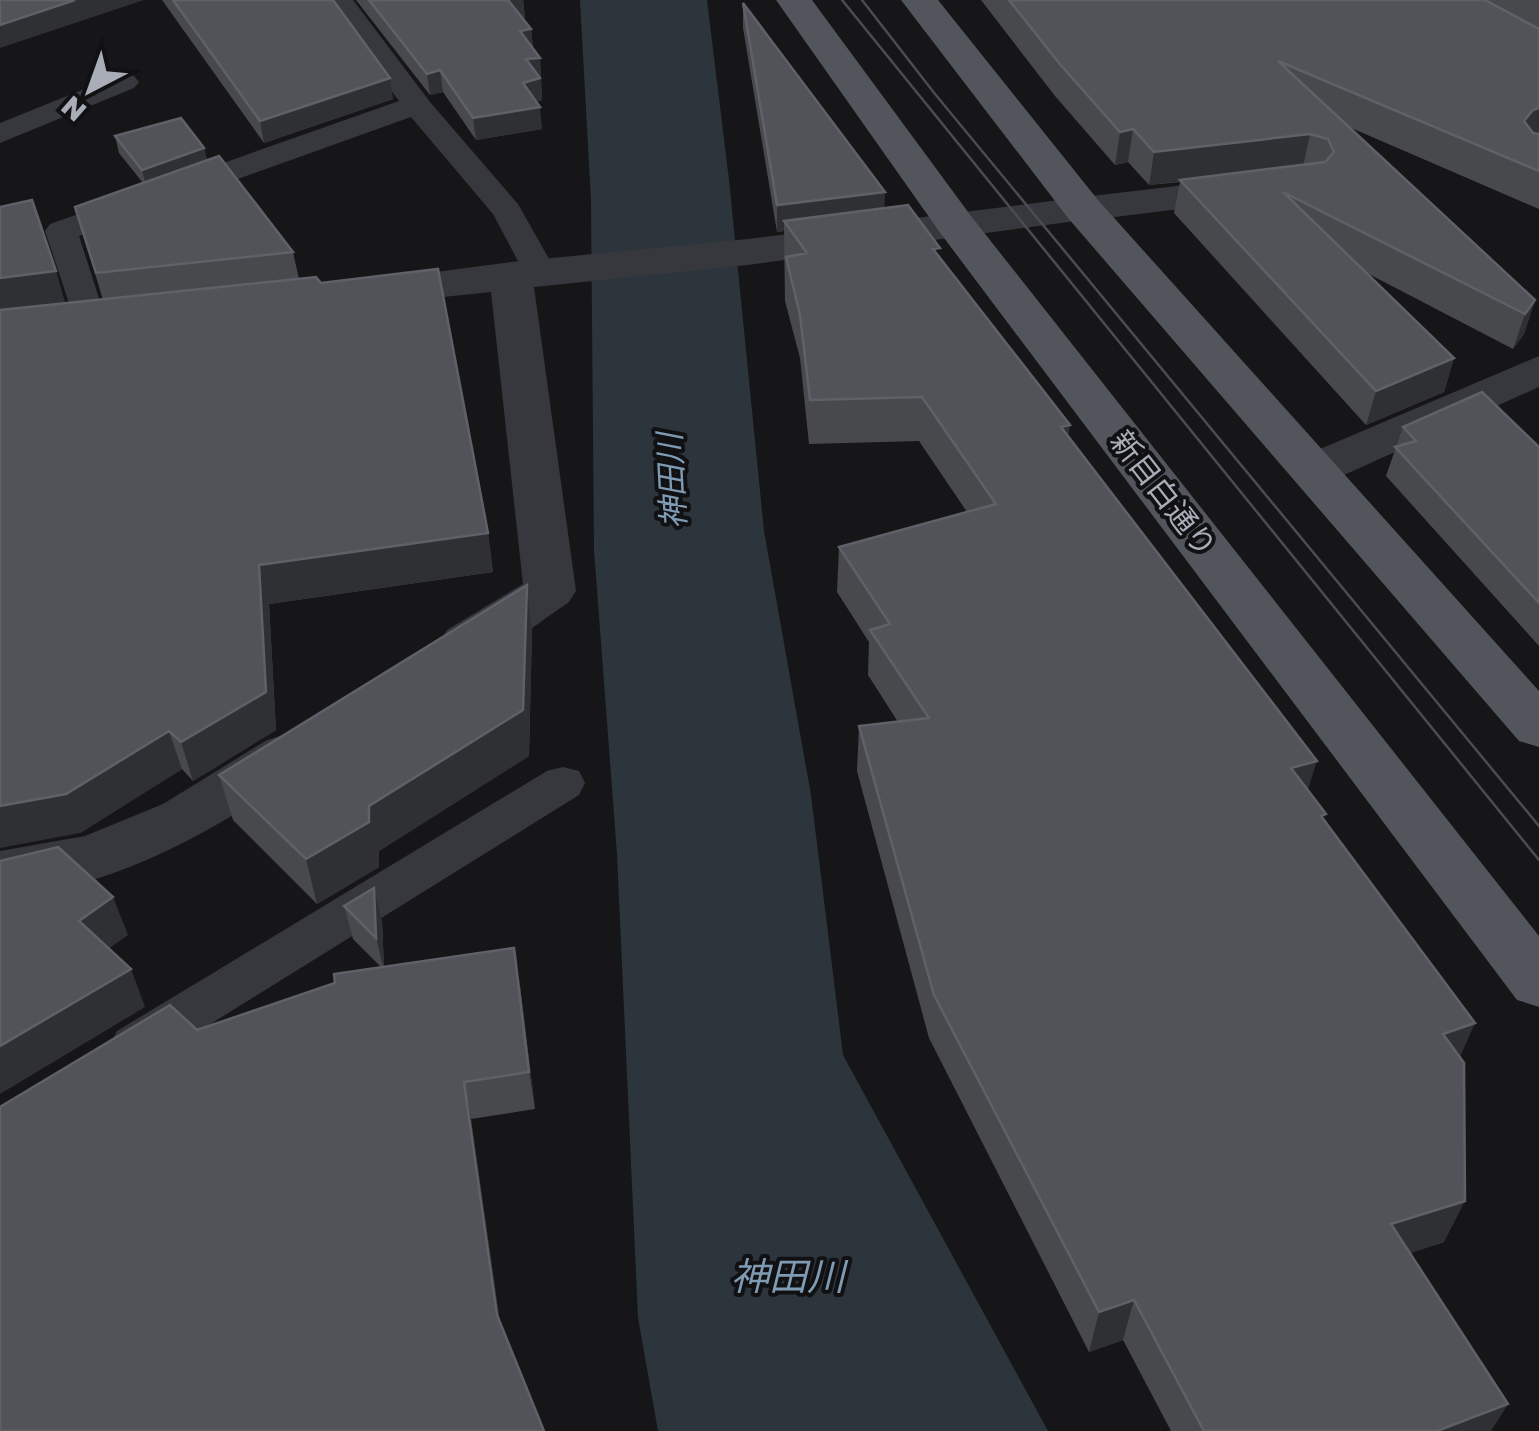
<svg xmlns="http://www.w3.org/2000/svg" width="1539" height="1431" viewBox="0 0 1539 1431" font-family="'Golos Text','Noto Sans JP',sans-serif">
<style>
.water{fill:#2c353c}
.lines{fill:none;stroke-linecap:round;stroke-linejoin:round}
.service{fill:#37383d;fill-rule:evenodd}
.pedestrian{fill:#37383d;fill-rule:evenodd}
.minor{fill:#37383d;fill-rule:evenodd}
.primary{fill:#53555c;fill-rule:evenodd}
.tram{stroke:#4a4c52;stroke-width:2.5}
.wall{fill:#47494d}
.shaded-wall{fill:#2f3033}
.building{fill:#525359;stroke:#5f6168;stroke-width:2.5}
.labels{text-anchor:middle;stroke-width:8;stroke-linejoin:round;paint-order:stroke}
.street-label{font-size:30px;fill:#a8adb8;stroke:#111113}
.water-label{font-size:32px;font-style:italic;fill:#7f9bb3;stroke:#111113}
.near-water-label{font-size:38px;font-style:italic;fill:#7f9bb3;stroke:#111113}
</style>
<rect width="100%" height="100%" fill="#161618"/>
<path class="water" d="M580 0H707L729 180 764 531 811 795 843 1055 1048 1431H658L638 1318 617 854 594 550 591 200Z"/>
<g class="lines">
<g class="service">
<path d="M325 0H353L430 102 518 204 557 273 552 280H528L493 214 411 117 79 236 107 323 102 330 90 333 78 330 45 231 50 224 399 101Z"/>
<path d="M124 73 134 76 139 82 134 88 0 143V123Z"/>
<path d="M563 767 579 771 585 783 579 795 151 1061 134 1067 117 1061 109 1046 117 1031 547 771Z"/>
</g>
<path class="pedestrian" d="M1253 177 1267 180 1273 189 1267 198 1083 221 1068 218 1062 209 1068 200 1083 197Z"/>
<g class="minor">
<path d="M1083 197 1098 200 1104 209 1098 218 748 265 534 287 576 591 568 603C533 625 489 668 447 656L439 643 447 630 523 584 491 292 366 305 351 301 344 292 351 283 511 262 748 239Z"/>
<path d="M1539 356V387L1333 480 1316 484 1299 480 1292 469 1299 458Z"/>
<path d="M287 734 307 740 315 755 307 770C244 809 182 849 111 874 75 887 36 889 0 901V851L85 836 163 804 267 740Z"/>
</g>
<g class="primary">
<path d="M776 0H812L971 216 1539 936V1007L1517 1000 941 234Z"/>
<path d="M901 0H938L1098 200 1539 691V747L1519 741 1068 218Z"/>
</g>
<g class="tram">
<path d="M842 0 1539 860"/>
<path d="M862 0 935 94 1539 826"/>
</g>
</g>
<g class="wall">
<path d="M162 0H333L393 99 264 143Z"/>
<path d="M356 0H523L525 18 523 19 531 29 533 48 540 58 542 100 536 102 542 129 476 140 443 92 430 95Z"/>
<path d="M981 0H1539V209L1349 127 1535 300 1524 334 1513 349 1365 272 1454 358 1444 392 1366 425 1174 213 1180 182 1149 185 1128 162 1115 165 1055 96Z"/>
<path d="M743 3 884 208 940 257 1068 436 1308 790 1460 1058 1444 1242 1410 1253 1491 1431H1171L1123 1340 1089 1352 929 1038 857 771 859 726 898 722 868 675 869 642 837 592 839 547 967 512 919 441 809 444 800 358 785 301 784 231 777 232 743 28Z"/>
<path d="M115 136 204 148 207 160 293 252 299 279 488 533 493 572 269 604 276 730 193 781 182 769 80 833 56 271 65 304 103 300 75 207 143 183 119 153Z"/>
<path d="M1403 427 1539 447V646L1386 476Z"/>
<path d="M527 585 532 630 529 756 379 851V867L317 904 233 820 219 775Z"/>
<path d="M344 906 382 921 384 967 520 986 535 1109 471 1119 500 1324 197 1030 381 967 353 939Z"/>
</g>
<g class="shaded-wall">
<path d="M75 0H144L0 48V25Z"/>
<path d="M508 0H523L525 18 510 21Z"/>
<path d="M531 29 533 50 520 31Z"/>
<path d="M540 58 542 100 525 104 523 83 526 59Z"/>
<path d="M440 70 443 92 430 95 427 74Z"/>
<path d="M390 78 393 99 264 143 260 121Z"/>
<path d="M540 107 542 129 476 140 473 118Z"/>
<path d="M1539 108V135L1538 138 1524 121 1533 110Z"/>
<path d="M1133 129 1128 162 1115 165 1120 132Z"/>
<path d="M1310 134 1303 167 1149 185 1154 152Z"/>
<path d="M204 148 208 164 146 186 142 170Z"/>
<path d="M885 192 884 218 784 221V231L777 232V205Z"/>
<path d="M56 271 67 309 0 317V278Z"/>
<path d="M1535 300 1524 334 1513 349 1525 314Z"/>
<path d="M1454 358 1444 392 1366 425 1376 391Z"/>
<path d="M1070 425 1064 469 1061 427Z"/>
<path d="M488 533 493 572 269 604 276 730 193 781 181 742 259 565Z"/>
<path d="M527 585 532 630 529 756 379 851V867L317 904 306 859 369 806Z"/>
<path d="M169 731 182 769 80 833 0 848V806Z"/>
<path d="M1317 761 1303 805 1291 768Z"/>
<path d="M374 888 382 921 384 970 376 938Z"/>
<path d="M113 897 128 935 94 959 79 921Z"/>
<path d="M514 948 520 986 535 1109 529 1072Z"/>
<path d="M131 969 145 1007 0 1094V1046Z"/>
<path d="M1475 1023 1456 1066 1443 1034Z"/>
<path d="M464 1082 471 1119 504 1349 497 1315Z"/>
<path d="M1465 1201 1444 1242 1373 1265 1391 1224Z"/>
<path d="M1134 1300 1123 1340 1089 1352 1099 1312Z"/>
<path d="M1508 1404 1491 1431H1437Z"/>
</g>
<g class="building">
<path d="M0 0H75L0 25Z"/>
<path d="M173 0H333L390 78 260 121Z"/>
<path d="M369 0H509H508L531 29 520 31 540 58 526 59 540 78 523 83 540 107 473 118 440 70 427 74Z"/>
<path d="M1009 0H1485L1539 29V108L1533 110 1524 121 1533 133 1539 134V171L1278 61 1535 300 1525 314 1283 192 1454 358 1376 391 1180 180 1325 162 1334 152 1328 139 1310 134 1154 152 1133 129 1120 132 1059 63Z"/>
<path d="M743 3 885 192 777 205Z"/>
<path d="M181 118 204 148 142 170 115 136Z"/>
<path d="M219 156 293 252 96 273 75 207Z"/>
<path d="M32 200 56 271 0 278V207Z"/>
<path d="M908 205 940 248 933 249 1070 425 1061 427 1317 761 1291 768 1326 814 1321 816 1475 1023 1443 1034 1464 1063 1465 1201 1391 1224 1508 1404 1437 1431H1204L1134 1300 1099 1312 934 995 859 726 929 718 870 630 890 624 839 547 996 504 922 397 810 400 800 315 786 257 807 253 784 221Z"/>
<path d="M438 269 488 533 259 565 266 692 181 742 169 731 66 794 0 806V310L316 277 321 283Z"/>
<path d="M1482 392 1539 447V603L1395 447 1416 441 1403 427Z"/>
<path d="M527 585 523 710 369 806V822L306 859 219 775Z"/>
<path d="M58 847 113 897 79 921 131 969 0 1046V861Z"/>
<path d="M374 888 376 938 344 906Z"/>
<path d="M514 948 529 1072 464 1082 497 1315 544 1431H0V1107L170 1005 197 1030 335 983 334 974Z"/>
</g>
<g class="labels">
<g class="street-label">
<text transform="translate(1163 494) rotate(52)" y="10">新目白通り</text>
</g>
<g class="water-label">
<text transform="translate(672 481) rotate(-93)" y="11">神田川</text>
</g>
<g class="near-water-label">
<text x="788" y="1290">神田川</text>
</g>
</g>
<g transform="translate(90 90) rotate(221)" stroke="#111113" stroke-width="8" paint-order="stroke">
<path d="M0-8L18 38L0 25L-18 38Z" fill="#a8adb8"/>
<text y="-15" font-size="28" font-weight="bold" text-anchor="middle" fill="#a8adb8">N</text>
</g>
</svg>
